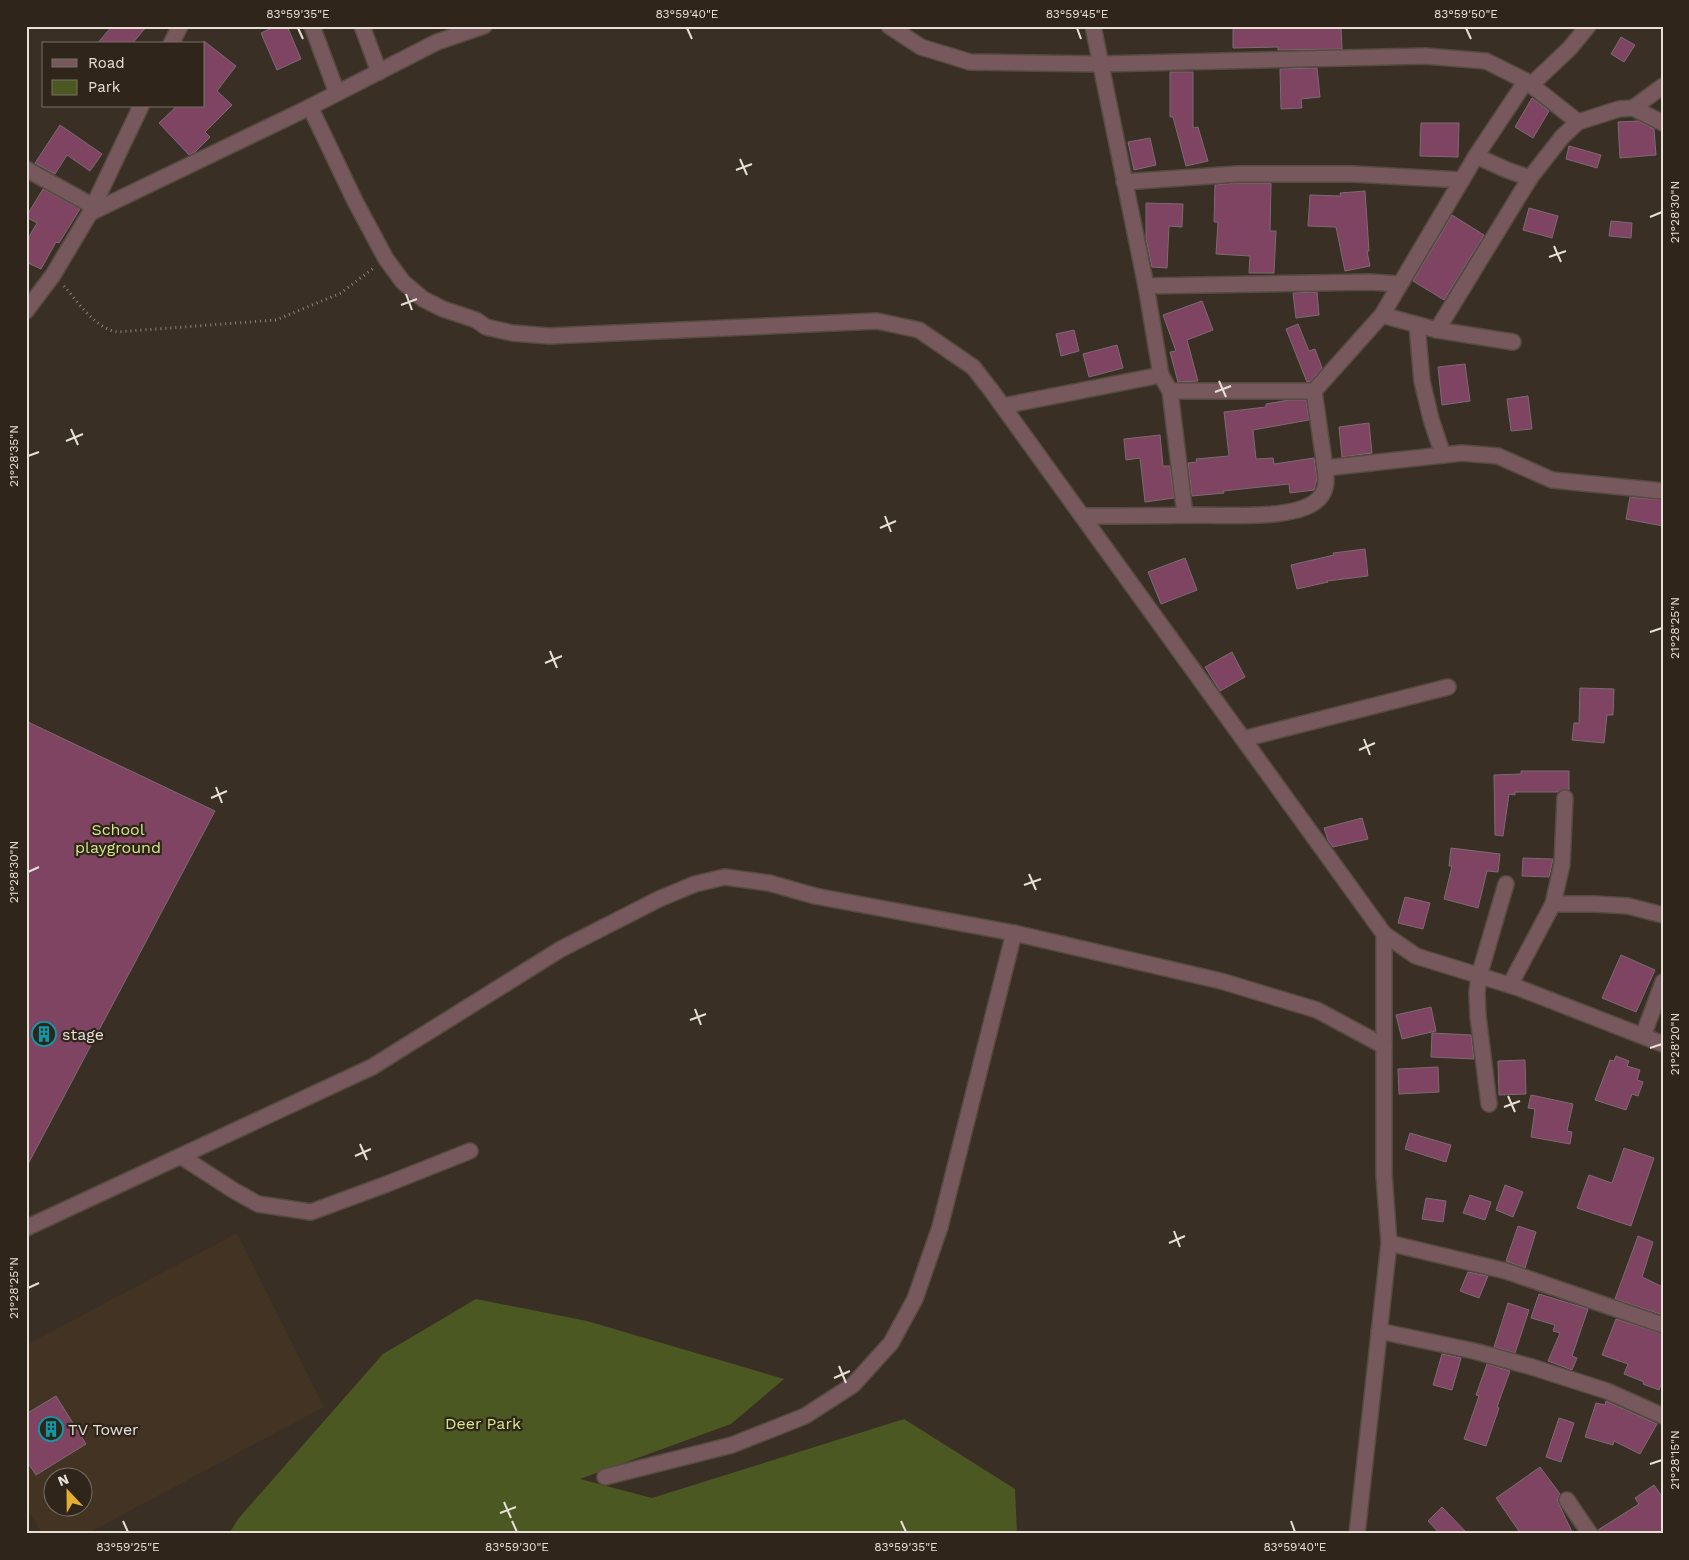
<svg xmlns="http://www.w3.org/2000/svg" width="1689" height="1560" viewBox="0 0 1689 1560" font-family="'Work Sans',sans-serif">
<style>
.built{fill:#423322;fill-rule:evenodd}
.green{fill:#4c5821}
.building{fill:#7e4462;stroke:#7c6b73}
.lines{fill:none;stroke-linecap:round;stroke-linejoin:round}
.street-casing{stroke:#554b41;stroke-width:18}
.path{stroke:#8b8279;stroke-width:3;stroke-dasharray:1 4;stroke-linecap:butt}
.street{stroke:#77585c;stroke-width:15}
.ticks{fill:none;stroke:#e7e0d9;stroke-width:2}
.labels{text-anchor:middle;stroke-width:4.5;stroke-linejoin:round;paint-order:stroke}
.park-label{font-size:16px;fill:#d3e88c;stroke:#2f251a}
.poi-label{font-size:16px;fill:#e7e0d9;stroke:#2f251a;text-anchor:start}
.neatline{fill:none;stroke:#e7e0d9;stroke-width:2}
.ticks-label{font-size:12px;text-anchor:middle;fill:#e7e0d9}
</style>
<rect width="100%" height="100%" fill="#392f24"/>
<path class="built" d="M237 1233 324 1407 87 1534H42L26 1506V1345ZM52 1478H82V1508H52Z"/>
<path class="green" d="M476 1299 587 1321 784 1379 731 1424 580 1479 652 1498 904 1419 1015 1489 1017 1534H229L238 1519 383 1354Z"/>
<g class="building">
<path d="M112 26H147L132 44H97Z"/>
<path d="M276 26H287L301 59 277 70 261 33Z"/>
<path d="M1233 26H1341L1342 49 1278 50V47L1233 48Z"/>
<path d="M1621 37 1635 45 1624 62 1611 54Z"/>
<path d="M204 41 236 66 217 91 232 105 205 132 210 137 195 152 189 155 159 123 177 106H204Z"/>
<path d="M1317 68 1320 97 1301 99 1302 108 1281 109 1280 69Z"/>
<path d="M1170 72H1193V128L1198 127 1208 161 1186 166 1173 117H1170Z"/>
<path d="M1532 98 1549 111 1533 138 1515 127Z"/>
<path d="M1638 121 1654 129 1656 155 1620 158 1618 122Z"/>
<path d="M1421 123H1459L1458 157 1420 156Z"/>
<path d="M60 125 102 154 90 171 67 155 55 174 35 163Z"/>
<path d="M1150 138 1156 165 1134 170 1128 142Z"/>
<path d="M1569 146 1601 155 1597 168 1566 159Z"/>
<path d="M1237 183H1271L1270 231H1276L1274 273H1249L1250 256 1216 254 1218 222H1214L1215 185Z"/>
<path d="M43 189 80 209 59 243 56 242 41 269 26 262V242L37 223 26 217Z"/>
<path d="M1365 191 1369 251H1367L1370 266 1345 271 1336 227 1308 226 1310 195 1341 196 1340 193Z"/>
<path d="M1146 203 1183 204 1182 227 1169 226 1167 268 1152 267 1146 239Z"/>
<path d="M1529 208 1558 216 1552 238 1523 230Z"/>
<path d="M1452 215 1484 235 1444 300 1413 281Z"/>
<path d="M1611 221 1632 223 1631 238 1609 236Z"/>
<path d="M1317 292 1319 315 1296 318 1293 293Z"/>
<path d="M1202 301 1213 330 1187 340 1198 381 1178 382 1170 352 1176 351 1163 315Z"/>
<path d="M1298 324 1309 351 1315 349 1322 368 1310 382H1307L1286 329Z"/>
<path d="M1074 330 1079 351 1061 356 1056 334Z"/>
<path d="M1117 345 1123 368 1089 377 1083 354Z"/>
<path d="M1465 364 1470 401 1442 405 1438 367Z"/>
<path d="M1528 396 1532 429 1511 431 1507 399Z"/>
<path d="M1289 400H1306L1309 420 1253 430 1256 459 1273 458 1274 464 1314 458 1317 478 1314 490 1290 493 1289 484 1223 491 1224 493 1192 496 1188 463 1197 462 1196 459 1229 456 1224 412 1266 407V404Z"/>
<path d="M1369 423 1372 453 1342 457 1339 427Z"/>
<path d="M1160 435 1163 466H1170L1174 498 1145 502 1140 458 1126 460 1124 439Z"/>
<path d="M1630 497 1663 500V526L1626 519Z"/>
<path d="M1365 549 1368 576 1327 581 1328 582 1297 589 1291 565 1334 555 1333 553Z"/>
<path d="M1185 558 1197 590 1161 604 1148 572Z"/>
<path d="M1232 652 1245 677 1220 691 1205 667Z"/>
<path d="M1580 688 1614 689 1613 715H1607L1604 743 1572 740 1574 723H1579Z"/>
<path d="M26 721 215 811 26 1168Z"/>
<path d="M1521 771H1569V790H1561L1558 792H1515V795L1509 794 1503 836 1495 835 1494 775 1521 774Z"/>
<path d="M1362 818 1368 839 1333 847 1328 840 1324 828Z"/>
<path d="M1451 848 1500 854 1498 872 1487 871 1478 908 1444 899 1452 866H1449Z"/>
<path d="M1523 858 1553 859 1549 877 1522 876Z"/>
<path d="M1405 897 1430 903 1423 929 1398 923Z"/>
<path d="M1621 955 1655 970 1636 1012 1602 998Z"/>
<path d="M1431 1007 1436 1031 1402 1039 1396 1015Z"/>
<path d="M1432 1033 1471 1035 1474 1059 1431 1057Z"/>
<path d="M1616 1056 1629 1061 1627 1066 1640 1070 1637 1080 1643 1082 1638 1096 1632 1094 1626 1110 1595 1100 1610 1060 1614 1061Z"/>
<path d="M1525 1060 1526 1094 1499 1095 1498 1061Z"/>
<path d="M1438 1067 1439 1092 1399 1094 1398 1069Z"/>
<path d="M1531 1095 1573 1104 1567 1131 1572 1132 1570 1144 1531 1137 1535 1109 1528 1108Z"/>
<path d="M1410 1133 1451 1145 1446 1162 1405 1149Z"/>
<path d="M1624 1148 1654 1158 1631 1226 1577 1208 1589 1175 1612 1183Z"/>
<path d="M1505 1185 1523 1192 1513 1217 1496 1210Z"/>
<path d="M1470 1195 1491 1202 1485 1220 1463 1213Z"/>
<path d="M1426 1198 1446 1201 1443 1222 1422 1219Z"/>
<path d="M1518 1226 1536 1232 1525 1268 1506 1261Z"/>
<path d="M1638 1236 1653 1242 1642 1277 1663 1287V1315L1615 1299Z"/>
<path d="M1468 1272 1488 1276 1479 1298 1460 1291Z"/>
<path d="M1539 1294 1588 1309 1572 1356 1577 1358 1572 1370 1548 1361 1560 1333 1553 1331 1555 1325 1531 1318Z"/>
<path d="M1508 1303 1529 1310 1515 1353 1494 1347Z"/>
<path d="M1616 1319 1663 1334V1380L1659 1390 1643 1384 1644 1382 1624 1374 1628 1364 1602 1355Z"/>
<path d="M1442 1354 1461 1358 1452 1390 1433 1385Z"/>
<path d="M1487 1364 1510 1371 1497 1407 1499 1408 1486 1446 1464 1439 1479 1396 1476 1395Z"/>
<path d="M56 1396 86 1444 36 1475 26 1460V1414Z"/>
<path d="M1606 1401 1657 1424 1640 1454 1614 1441 1613 1445 1585 1437 1596 1403 1605 1405Z"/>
<path d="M1559 1418 1574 1423 1561 1462 1546 1457Z"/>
<path d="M1540 1467 1560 1494 1557 1500 1573 1534H1521L1496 1498Z"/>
<path d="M1654 1485 1663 1498V1534H1599L1598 1530 1639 1504 1635 1498Z"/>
<path d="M1442 1507 1468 1534H1440L1428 1521Z"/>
</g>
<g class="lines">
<defs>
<g id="street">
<path d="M312 26 337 93"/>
<path d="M362 26 379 72"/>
<path d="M889 26 921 47 970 62 1101 64 1425 56 1486 61 1526 81 1578 122"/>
<path d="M1093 26 1146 286"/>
<path d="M171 44 180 26"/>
<path d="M1531 85 1570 48 1588 26"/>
<path d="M310 107 355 201 386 259 403 282 423 299 443 309 476 320 486 327 512 333 549 336 877 321 919 330 973 367 991 390 1384 934V1174L1389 1243 1357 1534"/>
<path d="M1633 108 1663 86"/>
<path d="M1476 156 1526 81"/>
<path d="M26 169 93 206"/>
<path d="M1124 182 1237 174H1353L1462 180"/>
<path d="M90 213 310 107 437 42 484 26"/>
<path d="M26 311 53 275 90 213 141 106"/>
<path d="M1382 315 1437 330 1513 342"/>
<path d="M1417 325 1422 381 1431 419 1443 455"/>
<path d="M1437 330 1530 178"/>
<path d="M1170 391H1314L1325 468"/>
<path d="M1314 391 1382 315 1476 156 1507 170 1530 178 1562 137 1578 122 1619 109 1633 108 1663 123"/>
<path d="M1003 406 1161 375"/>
<path d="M1185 515 1170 391 1161 375 1146 286 1370 282 1400 284"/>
<path d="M1083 516C1119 516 1155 516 1191 515 1221 515 1292 520 1315 502 1327 493 1327 482 1325 468L1462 453 1498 456 1552 480 1663 491"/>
<path d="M1243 739 1448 687"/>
<path d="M1553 904 1562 864 1565 798"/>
<path d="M1384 934 1416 956 1519 988 1663 1044"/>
<path d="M1510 985 1553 904H1595L1628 906 1663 915"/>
<path d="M1643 1036 1663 982"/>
<path d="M1489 1104 1478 1016 1477 992 1479 976 1506 884"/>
<path d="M182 1157 233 1190 258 1204 311 1212 387 1184 470 1151"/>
<path d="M26 1228 372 1067 561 949 659 899 695 884 725 877 769 883 815 896 1014 933 1221 981 1317 1010 1384 1046"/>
<path d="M1389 1243 1506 1271 1663 1325"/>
<path d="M1379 1331 1474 1351 1532 1367 1607 1391 1663 1416"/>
<path d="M605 1477 732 1445 805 1416 853 1385 891 1343 915 1299 940 1227 1014 933"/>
<path d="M1567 1500 1590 1534"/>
</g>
</defs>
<use href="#street" class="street-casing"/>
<path class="path" d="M64 286C78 302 95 328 117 332L276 320 341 293 375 267"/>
<use href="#street" class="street"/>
</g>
<path class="ticks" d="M298 28 303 39M687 28 692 39M1077 28 1081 39M1466 28 1471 39M740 159 747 175M736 170 752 164M1650 217 1662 212M1554 246 1561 262M1549 257 1566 251M406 294 412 310M401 305 417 299M1219 381 1226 397M1215 392 1231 386M71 429 78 445M66 441 83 434M28 456 39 452M885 516 891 532M880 528 896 521M1650 632 1662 628M550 651 557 668M545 663 562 656M1364 739 1370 755M1359 750 1375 743M216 787 222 803M211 798 227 791M28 872 39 867M1029 874 1036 890M1024 885 1041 879M695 1009 701 1025M690 1020 706 1014M1650 1048 1662 1044M1508 1096 1515 1112M1504 1107 1520 1101M360 1144 367 1160M355 1156 371 1149M1174 1231 1180 1247M1169 1243 1185 1236M28 1288 39 1283M839 1366 846 1383M834 1378 850 1371M1650 1464 1662 1460M504 1502 511 1518M500 1513 516 1507M123 1521 128 1532M512 1521 517 1532M901 1521 906 1532M1291 1521 1295 1532"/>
<defs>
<symbol id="building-ring" viewBox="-11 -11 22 22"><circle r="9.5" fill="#2f251a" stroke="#0f9aa8" stroke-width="1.5"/><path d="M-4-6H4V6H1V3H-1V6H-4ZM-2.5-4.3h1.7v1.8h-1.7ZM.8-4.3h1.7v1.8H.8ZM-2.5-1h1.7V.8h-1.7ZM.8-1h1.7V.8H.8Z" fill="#0f9aa8"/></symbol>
</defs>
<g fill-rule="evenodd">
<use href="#building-ring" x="30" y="1020" width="28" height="28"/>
<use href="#building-ring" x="37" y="1415" width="28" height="28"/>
</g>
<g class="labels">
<g class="park-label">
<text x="118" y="835">School<tspan x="118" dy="18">playground</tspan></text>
<text x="483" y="1429">Deer Park</text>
</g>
<g class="poi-label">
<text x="62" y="1040">stage</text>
<text x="68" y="1435">TV Tower</text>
</g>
</g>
<rect width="1689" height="1560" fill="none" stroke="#2f251a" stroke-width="55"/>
<rect x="42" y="42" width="162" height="65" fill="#2f251a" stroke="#797066"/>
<rect x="52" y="59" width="25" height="8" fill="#77585c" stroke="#797066"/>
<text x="88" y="68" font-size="15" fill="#e7e0d9">Road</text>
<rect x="52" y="80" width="25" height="15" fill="#4c5821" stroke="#797066"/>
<text x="88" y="92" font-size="15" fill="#e7e0d9">Park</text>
<g transform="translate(68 1492) rotate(338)"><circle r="24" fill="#2f251a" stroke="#797066"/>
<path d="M0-4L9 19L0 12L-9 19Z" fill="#e4ae35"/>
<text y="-8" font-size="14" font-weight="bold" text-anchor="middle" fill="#e7e0d9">N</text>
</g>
<rect x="28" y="28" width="1634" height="1504" class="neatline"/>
<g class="ticks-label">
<text x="298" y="18">83°59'35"E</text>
<text x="687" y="18">83°59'40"E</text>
<text x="1077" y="18">83°59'45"E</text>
<text x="1466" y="18">83°59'50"E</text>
<text transform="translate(1675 212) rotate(-90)" y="4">21°28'30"N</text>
<text transform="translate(14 456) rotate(-90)" y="4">21°28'35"N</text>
<text transform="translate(1675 628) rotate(-90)" y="4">21°28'25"N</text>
<text transform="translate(14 872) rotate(-90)" y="4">21°28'30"N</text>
<text transform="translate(1675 1044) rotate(-90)" y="4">21°28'20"N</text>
<text transform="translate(14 1288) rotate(-90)" y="4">21°28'25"N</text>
<text transform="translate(1675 1460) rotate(-90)" y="4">21°28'15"N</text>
<text x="128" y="1551">83°59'25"E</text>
<text x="517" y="1551">83°59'30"E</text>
<text x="906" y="1551">83°59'35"E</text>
<text x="1295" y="1551">83°59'40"E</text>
</g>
</svg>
